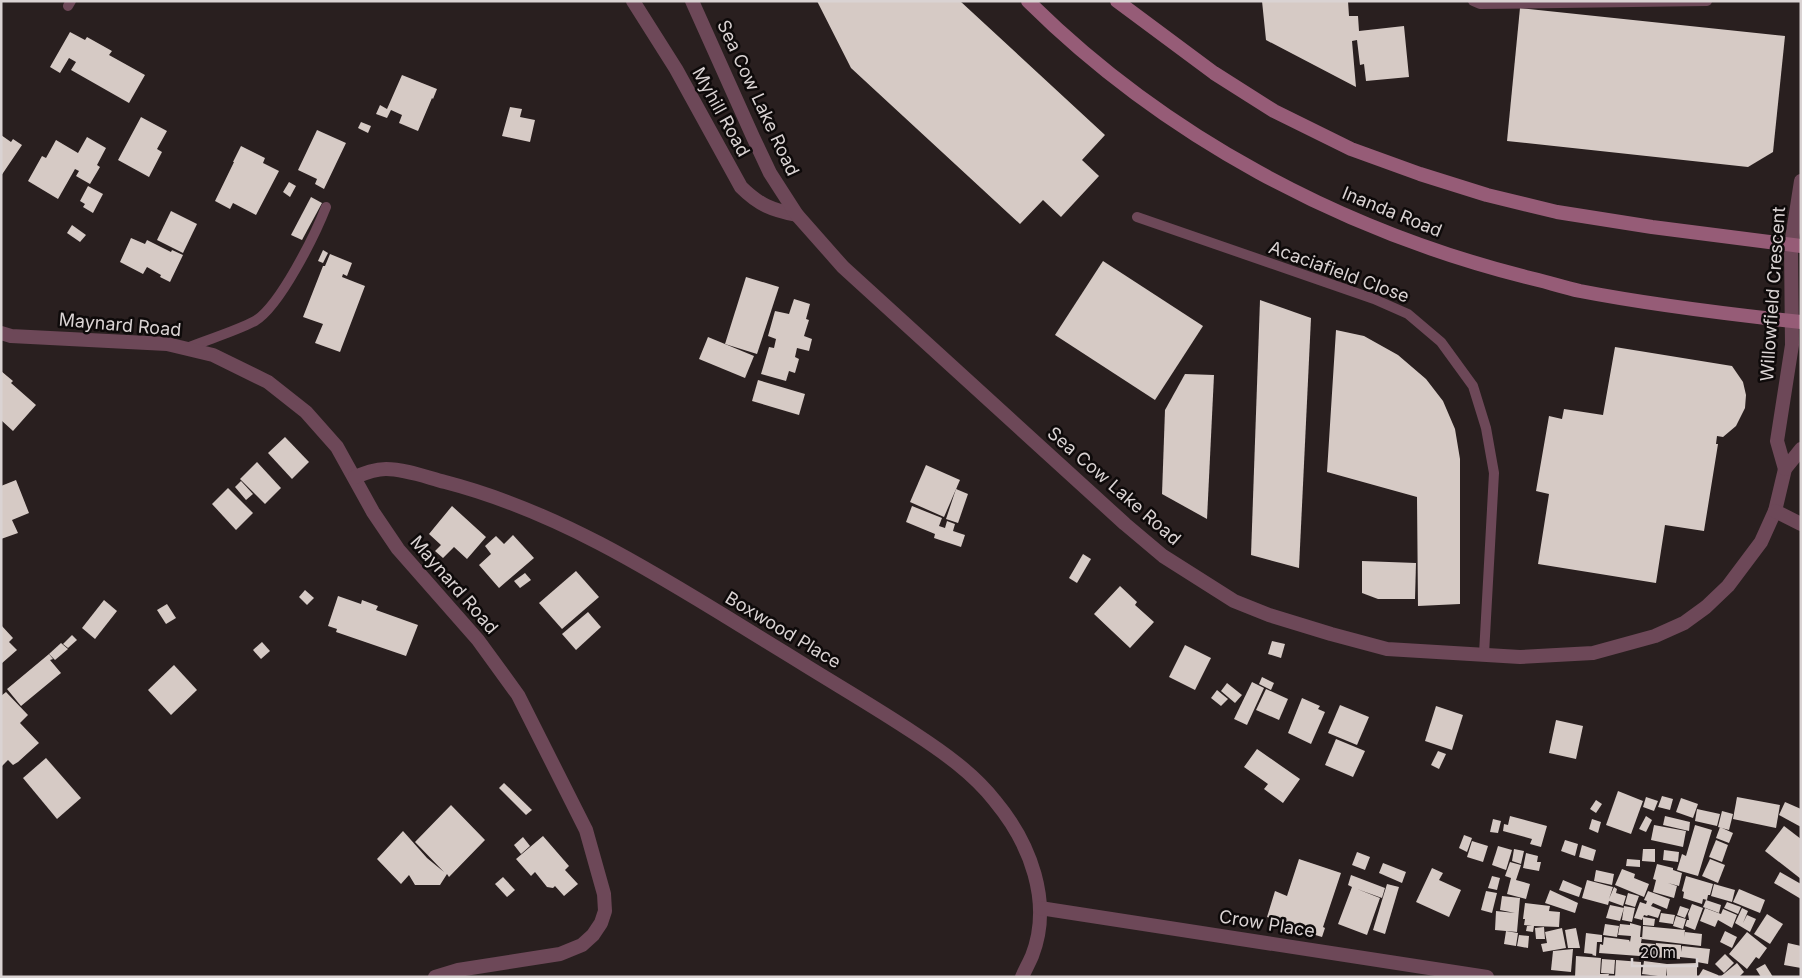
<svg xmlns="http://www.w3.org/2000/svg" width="1802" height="978" viewBox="0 0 1802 978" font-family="Inter,sans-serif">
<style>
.building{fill:#d6cac5}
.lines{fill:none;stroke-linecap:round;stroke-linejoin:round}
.service{stroke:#6d4858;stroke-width:10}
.minor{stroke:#6d4858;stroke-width:14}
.secondary{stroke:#965c77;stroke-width:14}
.labels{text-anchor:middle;stroke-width:5;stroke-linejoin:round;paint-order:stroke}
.street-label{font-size:18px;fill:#dad3d3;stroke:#0e0a0a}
</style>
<rect width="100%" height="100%" fill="#291f1f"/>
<g class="building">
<path d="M817 1H960L1105 135 1082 160 1099 176 1061 217 1043 200 1020 224 851 68Z"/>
<path d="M1262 1H1348L1349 16H1358L1359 31 1404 26 1409 77 1366 81 1364 64 1360 65 1357 40 1352 41 1356 87 1266 40Z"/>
<path d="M1520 8 1785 36 1773 152 1748 167 1507 141Z"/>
<path d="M70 32 85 40 87 37 112 51 109 55 145 75 129 103 71 70 76 62 69 58 60 73 50 67Z"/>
<path d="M402 75 437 89 433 99 432 98 418 131 399 123 402 115 391 110 387 118 376 114 380 105 387 109Z"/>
<path d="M510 107 522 109 520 117 535 120 530 142 502 136Z"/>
<path d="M141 117 167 131 157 149 162 152 149 177 118 160Z"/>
<path d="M361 122 371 126 368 133 358 128Z"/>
<path d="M317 130 346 143 324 189 315 184 317 179 298 170Z"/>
<path d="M1 135 11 142 13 139 22 145 1 176Z"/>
<path d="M87 137 106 148 97 165 100 167 90 184 76 176 79 171 75 169 58 199 28 181 42 156 46 158 56 140 78 153Z"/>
<path d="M241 146 265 158 263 163 279 171 256 215 233 203 230 209 215 201 234 162H233Z"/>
<path d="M289 182 296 186 290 197 283 192Z"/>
<path d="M88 186 103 194 93 213 83 207 85 204 80 201Z"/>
<path d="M311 197 322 203 302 240 291 235Z"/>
<path d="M171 211 197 224 183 253 157 240Z"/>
<path d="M72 225 86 235 80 242 67 233Z"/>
<path d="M131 238 145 244 147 240 171 252 172 250 183 255 170 282 160 277 161 275 147 267 143 274 120 262Z"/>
<path d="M323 250 328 253 323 263 318 261Z"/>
<path d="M330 254 352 263 347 276 343 274 342 277 365 286 340 352 315 343 323 324 303 317 323 266H325Z"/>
<path d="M1103 261 1203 326 1155 400 1055 335Z"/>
<path d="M746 277 779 287 757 354 725 344Z"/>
<path d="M794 299 810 304 806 319 809 320 804 336 812 339 809 351 797 348 795 357 799 359 795 373 789 371 786 381 761 374 769 347 774 348 776 339 768 336 775 311 789 314Z"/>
<path d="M1260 300 1311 318 1299 568 1251 555Z"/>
<path d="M1336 330 1364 336 1398 355 1426 379 1443 401 1455 429 1460 459V604L1418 606 1417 497 1327 472Z"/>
<path d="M708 337 754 356 745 378 699 359Z"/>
<path d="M1615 347 1732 366 1743 382 1746 395 1745 408 1736 426 1723 437 1717 436 1716 444H1718L1704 531 1665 525 1656 583 1538 564 1549 494 1536 491 1549 416 1562 419 1564 409 1603 415Z"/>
<path d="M1 371 13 381 11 383 36 405 13 431 1 420Z"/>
<path d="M1185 374 1214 375 1207 519 1162 494 1165 410Z"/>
<path d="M758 380 805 394 799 415 752 401Z"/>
<path d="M285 437 309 462 292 479 268 453Z"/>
<path d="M257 462 281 488 265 504 240 479Z"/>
<path d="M926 465 960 480 944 517 910 502Z"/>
<path d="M16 480 29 513 12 520 18 533 1 539V486Z"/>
<path d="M241 481 253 494 246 500 235 487Z"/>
<path d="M228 488 253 513 236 530 212 504Z"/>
<path d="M956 489 968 494 958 523 946 519Z"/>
<path d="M452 506 486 537 467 559 454 547 443 558 435 551 441 545 429 534Z"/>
<path d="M912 506 942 518 939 526 945 528 947 521 955 524 953 531 965 535 961 547 934 538 935 534 906 522Z"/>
<path d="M513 535 534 558 499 588 479 565 491 554 485 546 496 536 504 544Z"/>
<path d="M1083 554 1091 559 1077 583 1069 578Z"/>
<path d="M1362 561 1416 563 1415 599H1378L1362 593Z"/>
<path d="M576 571 599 597 562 629 539 603Z"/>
<path d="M525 573 531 580 520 588 514 581Z"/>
<path d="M1120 586 1137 602 1135 605 1154 622 1130 648 1094 614Z"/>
<path d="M305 590 314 598 307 605 299 597Z"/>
<path d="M338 596 361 604 362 600 378 606 376 610 418 625 406 656 336 632 337 629 328 626Z"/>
<path d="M104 600 117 611 95 639 82 628Z"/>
<path d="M167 604 176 618 166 624 157 610Z"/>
<path d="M588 612 601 627 576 650 562 634Z"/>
<path d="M1 625 13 638 9 642 17 650 1 664Z"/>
<path d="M72 635 77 640 68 648 63 644Z"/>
<path d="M1272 641 1285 644 1281 658 1268 654Z"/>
<path d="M262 642 270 651 261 659 253 650Z"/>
<path d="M61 643 68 649 55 660 49 654Z"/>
<path d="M1185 645 1211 658 1195 690 1169 677Z"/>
<path d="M49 654 53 659 50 660 61 673 21 706 7 689Z"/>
<path d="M174 665 197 690 171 715 148 690Z"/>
<path d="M1262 677 1274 683 1271 690 1259 684Z"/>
<path d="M1252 682 1264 688 1247 725 1234 719Z"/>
<path d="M1227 683 1242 695 1235 703 1221 691Z"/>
<path d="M1266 689 1288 699 1279 720 1256 710Z"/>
<path d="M1217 690 1228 699 1221 706 1211 698Z"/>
<path d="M6 692 28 715 20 723 39 743 18 762 13 765 8 760 1 767V696Z"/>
<path d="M1302 698 1320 706 1318 709 1325 712 1311 744 1288 733Z"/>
<path d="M1340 705 1369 717 1357 745 1328 733Z"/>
<path d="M1436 706 1463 715 1452 750 1425 741Z"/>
<path d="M1556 720 1583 726 1576 759 1549 753Z"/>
<path d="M1336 739 1365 751 1353 777 1325 765Z"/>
<path d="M1257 749 1300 779 1283 803 1264 789 1268 784 1244 767Z"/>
<path d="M1438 751 1446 754 1439 769 1431 765Z"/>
<path d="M46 758 81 798 57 819 23 778Z"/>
<path d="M504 783 532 810 526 815 499 788Z"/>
<path d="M1618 791 1643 801 1631 834 1606 825Z"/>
<path d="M1662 796 1673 799 1670 810 1658 807Z"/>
<path d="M1646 797 1658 801 1654 811 1643 807Z"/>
<path d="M1737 797 1780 805 1776 828 1733 819Z"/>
<path d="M1681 798 1698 804 1693 818 1676 812Z"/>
<path d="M1596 800 1602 804 1596 813 1590 809Z"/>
<path d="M1785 802 1801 809V827L1779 815Z"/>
<path d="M451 805 485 840 449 877 447 874 440 885H415L409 875 401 884 377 859 403 831 427 858 444 872 415 842Z"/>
<path d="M1697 809 1720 814 1717 826 1695 821Z"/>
<path d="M1722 811 1733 814 1729 830 1718 827Z"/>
<path d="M1510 816 1547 826 1541 847 1530 844 1532 839 1503 831 1504 824 1508 825Z"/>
<path d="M1646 816 1652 820 1646 832 1639 829Z"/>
<path d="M1665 816 1690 822 1689 831 1663 825Z"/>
<path d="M1493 819 1501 821 1498 833 1490 832Z"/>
<path d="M1592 819 1601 822 1598 833 1589 829Z"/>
<path d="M1654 825 1686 831 1683 847 1651 840Z"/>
<path d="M1695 825 1712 830 1698 876 1677 870 1682 854 1686 856Z"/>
<path d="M1784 826 1801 839V879L1765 851Z"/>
<path d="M1720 827 1733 833 1729 843 1716 838Z"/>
<path d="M1464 835 1472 838 1467 852 1459 848Z"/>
<path d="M543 836 569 866 565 870 578 884 564 896 555 886 553 888 547 887 535 872 531 876 516 859Z"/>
<path d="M523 837 530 846 521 854 514 845Z"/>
<path d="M1565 840 1578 844 1575 856 1561 851Z"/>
<path d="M1716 840 1728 845 1722 862 1709 857Z"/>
<path d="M1472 841 1488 846 1483 862 1467 857Z"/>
<path d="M1582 845 1596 850 1593 861 1579 857Z"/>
<path d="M1498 846 1512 850 1506 870 1492 865Z"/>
<path d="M1514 849 1524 851 1521 864 1512 861Z"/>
<path d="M1643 849H1655V862L1642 861Z"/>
<path d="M1664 850 1679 852 1678 862 1663 860Z"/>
<path d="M1357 852 1370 857 1365 870 1352 865Z"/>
<path d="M1526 853 1538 856 1537 862H1541L1539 871 1523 868Z"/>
<path d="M1299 859 1341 873 1323 927 1325 928 1322 937 1299 930 1297 935 1284 931 1286 924 1267 917 1275 891 1287 896Z"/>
<path d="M1627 859 1640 860V867L1626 866Z"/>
<path d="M1710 859 1725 865 1718 883 1702 876Z"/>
<path d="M1510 862 1521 865 1516 880 1530 884 1526 899 1507 894 1511 878 1505 876Z"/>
<path d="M1383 863 1406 872 1402 883 1379 873Z"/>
<path d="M1657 864 1673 868V870L1682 873 1679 886 1668 883 1677 886 1674 898 1653 892 1656 880 1653 879Z"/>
<path d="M1432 868 1443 873 1439 880 1461 890 1449 917 1416 902Z"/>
<path d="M1622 869 1635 874 1634 878 1649 884 1644 897 1615 885Z"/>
<path d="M1596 870 1614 874 1612 885 1594 881Z"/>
<path d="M1780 872 1801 884V899L1774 883Z"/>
<path d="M1351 875 1385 888 1382 898 1357 889 1380 898 1367 935 1338 924 1352 887 1348 885Z"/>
<path d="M1492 876 1500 878 1497 890 1488 888Z"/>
<path d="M1686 876 1713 884 1710 895H1708L1707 900 1703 899 1702 904 1683 898 1684 892 1682 891Z"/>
<path d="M503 877 515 890 507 897 495 884Z"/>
<path d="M1563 880 1582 888 1579 897 1559 890Z"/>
<path d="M1587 880 1613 887 1609 899 1614 887 1617 889 1616 893 1626 896 1623 906 1609 901 1608 905 1582 898Z"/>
<path d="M1387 884 1399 887 1385 934 1373 930Z"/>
<path d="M1714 884 1735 890 1732 902 1711 896Z"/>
<path d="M1739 889 1765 900 1760 913 1733 902Z"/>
<path d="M1550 890 1578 903 1575 913 1545 903Z"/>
<path d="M1486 891 1497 893 1492 913 1481 910Z"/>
<path d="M1648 891 1670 899 1667 909 1653 903 1651 906 1661 910 1658 918 1648 915 1647 916 1644 915 1642 920 1634 918 1640 902 1646 904 1647 901 1644 900Z"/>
<path d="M1628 893 1639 896 1635 907 1625 904Z"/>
<path d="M1502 896 1520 898 1517 932 1495 930 1496 911 1515 913 1500 910Z"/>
<path d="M1706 900 1721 905 1719 913 1703 907Z"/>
<path d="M1727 902 1741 907 1738 914 1724 908Z"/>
<path d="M1525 903 1550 906 1549 911 1560 912 1559 927 1534 926 1533 932 1526 931 1527 926H1532L1524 925 1525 919H1523Z"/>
<path d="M1692 904 1703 908 1695 930 1685 926 1687 920H1689L1688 914Z"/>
<path d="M1610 905 1624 908 1620 921 1606 918Z"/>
<path d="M1624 906 1635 908 1632 922 1622 920Z"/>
<path d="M1680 906 1689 909 1685 918 1677 915Z"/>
<path d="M1705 908 1721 914 1723 909 1737 915 1732 928 1718 920 1715 927 1700 921Z"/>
<path d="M1742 908 1748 911 1743 923 1747 915 1756 919 1750 932 1735 923Z"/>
<path d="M1661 913 1675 915 1673 924 1659 922Z"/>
<path d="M1767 914 1783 924 1770 944 1754 934Z"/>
<path d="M1676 916 1686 919 1683 929 1673 926Z"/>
<path d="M1643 917 1655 919 1654 926 1643 925Z"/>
<path d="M1630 923 1641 926 1640 937H1642L1641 943 1655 944 1654 951 1656 943 1681 945V952L1682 946 1710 949 1708 964 1697 962 1698 959 1680 957V959L1599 953 1600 944 1603 945 1604 937 1629 940 1630 942 1631 936 1618 935 1620 924 1630 925Z"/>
<path d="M1605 924 1619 926 1617 937 1603 935Z"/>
<path d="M1643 926 1685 930 1684 937 1685 932 1702 934 1701 946 1642 939Z"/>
<path d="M1544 927 1545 939H1536L1535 928Z"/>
<path d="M1562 928 1566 948 1543 952 1541 944 1547 943 1545 932Z"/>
<path d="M1576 928 1580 948H1568L1565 930Z"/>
<path d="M1506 931 1518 933 1516 946 1504 944Z"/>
<path d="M1725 931 1737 937 1732 948 1720 942Z"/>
<path d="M1747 932 1767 948 1759 959 1756 957 1747 969 1729 954Z"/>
<path d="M1586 933 1602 935V942H1597L1596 956 1592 955 1593 954 1584 953Z"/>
<path d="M1519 935 1529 936 1528 948 1517 946Z"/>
<path d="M1788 943 1801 946V968L1784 965Z"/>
<path d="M1573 949 1571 972 1551 970 1553 951Z"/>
<path d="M1725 954 1734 963 1724 973 1715 964Z"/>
<path d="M1576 956 1601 958 1600 974H1609L1608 977H1575Z"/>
<path d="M1602 959 1615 960 1614 974 1601 973Z"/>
<path d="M1616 960 1641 962V977H1615Z"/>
<path d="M1644 961 1667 964 1697 963V976H1667V968L1666 977 1642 974Z"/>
<path d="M1737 963 1744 972 1739 977H1720Z"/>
<path d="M1765 964 1773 977H1761L1756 969Z"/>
<path d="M1703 969 1718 975 1719 977H1698Z"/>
</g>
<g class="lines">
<g class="service">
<path d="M1473 1 1480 4 1707 1"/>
<path d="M68 6 71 1"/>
<path d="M1137 217 1374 299 1408 314 1441 342 1473 386 1486 428 1494 473 1484 654"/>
<path d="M187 348C209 339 234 332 255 321 280 306 315 235 326 207"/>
</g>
<g class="minor">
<path d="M633 1 676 69 741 187C759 205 772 210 797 215"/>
<path d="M692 1 753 137 770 173 797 215 843 267 1125 524 1163 556 1234 601 1269 615 1331 634 1387 649 1520 657 1593 653 1655 636 1684 623 1706 607 1728 586 1761 542 1775 511 1785 469 1801 449"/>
<path d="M1 333 11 336 167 344 213 355 268 382 306 412 337 447 373 512 398 549 478 640 518 695 586 830 604 894 605 911 601 923 593 935 582 945 560 954 458 970 435 977"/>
<path d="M1785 469 1777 441 1792 345 1791 245 1801 181"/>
<path d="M355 477C365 473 375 469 386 469 405 469 426 477 445 482 573 515 684 592 795 659 835 684 875 707 914 733 943 752 973 773 995 801 1030 843 1053 902 1032 956 1029 963 1025 970 1022 977"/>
<path d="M1775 511 1801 524"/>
<path d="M1040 908 1487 977"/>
</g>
<g class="secondary">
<path d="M1028 1C1164 136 1340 230 1526 277 1544 281 1562 287 1580 291 1652 305 1727 314 1801 322"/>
<path d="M1117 1 1214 73 1274 111 1351 149 1420 174 1487 195 1557 212 1652 227 1801 246"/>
</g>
</g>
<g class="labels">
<g class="street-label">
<text transform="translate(758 98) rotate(65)" y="6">Sea Cow Lake Road</text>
<text transform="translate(721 112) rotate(61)" y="6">Myhill Road</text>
<text transform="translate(1392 212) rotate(22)" y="6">Inanda Road</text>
<text transform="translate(1339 272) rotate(20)" y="6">Acaciafield Close</text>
<text transform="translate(1773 294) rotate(-86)" y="6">Willowfield Crescent</text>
<text transform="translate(120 325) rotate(5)" y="6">Maynard Road</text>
<text transform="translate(1114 486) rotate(41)" y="6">Sea Cow Lake Road</text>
<text transform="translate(454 585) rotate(49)" y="6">Maynard Road</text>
<text transform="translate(783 630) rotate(31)" y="6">Boxwood Place</text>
<text transform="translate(1267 924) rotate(9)" y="6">Crow Place</text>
</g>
</g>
<rect width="1802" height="978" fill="none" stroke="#dad3d3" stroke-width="5"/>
<path d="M1632 958v8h65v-8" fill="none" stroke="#dad3d3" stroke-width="2.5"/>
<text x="1640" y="958" font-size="15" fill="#dad3d3" stroke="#0e0a0a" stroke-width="4" paint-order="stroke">20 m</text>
</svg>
